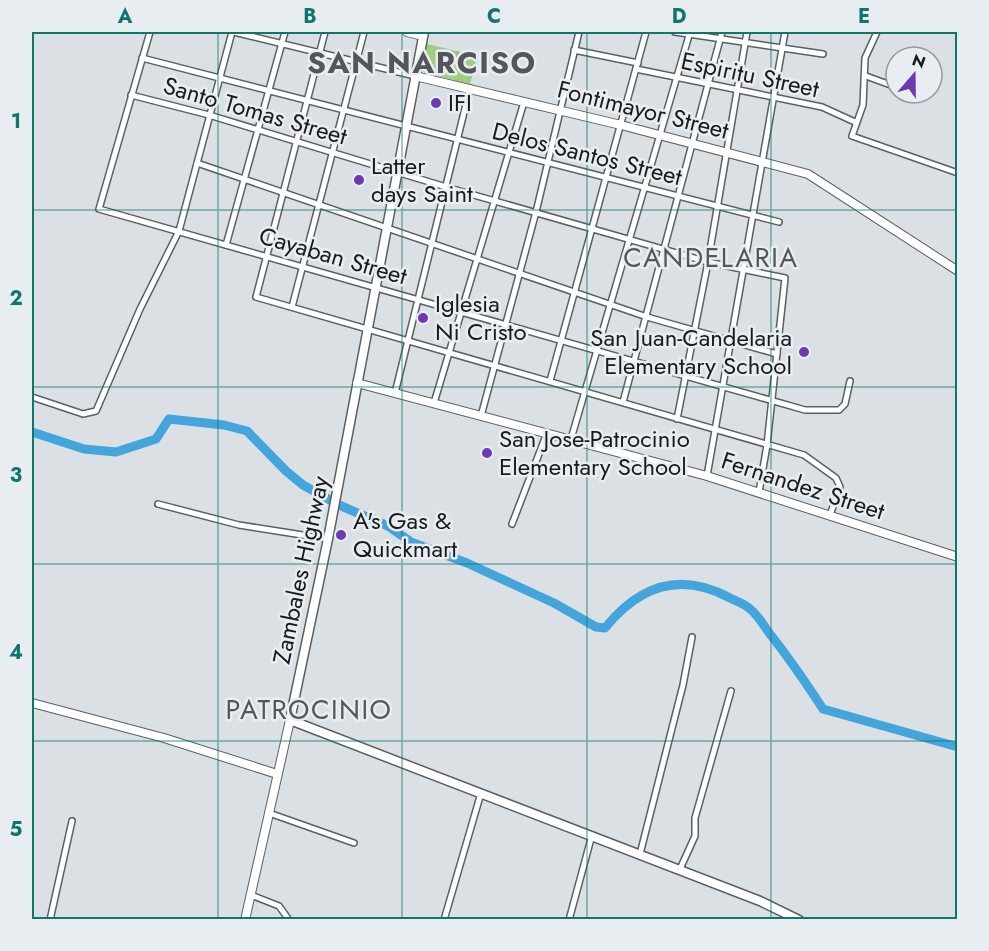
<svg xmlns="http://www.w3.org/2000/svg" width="989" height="951" viewBox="0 0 989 951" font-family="Jost,sans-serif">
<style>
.park{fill:url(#park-tufts)}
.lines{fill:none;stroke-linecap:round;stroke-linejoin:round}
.river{stroke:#44a4dc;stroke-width:9}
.street-casing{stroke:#5b5f63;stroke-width:8}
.secondary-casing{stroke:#5b5f63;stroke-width:10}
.primary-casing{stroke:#5b5f63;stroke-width:11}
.street{stroke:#fff;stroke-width:5}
.secondary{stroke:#fff;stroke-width:8}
.primary{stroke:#fff;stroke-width:8}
.grid{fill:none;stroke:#0f766e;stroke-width:1.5;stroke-opacity:0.55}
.poi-dot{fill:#6e3ab1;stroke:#e8edf2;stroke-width:2}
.labels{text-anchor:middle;stroke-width:5;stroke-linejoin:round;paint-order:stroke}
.street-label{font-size:24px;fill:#181a1c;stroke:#e8edf2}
.poi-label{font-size:24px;fill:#181a1c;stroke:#e8edf2;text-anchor:start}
.quarter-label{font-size:27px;letter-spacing:1.5px;fill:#53575b;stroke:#e8edf2}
.district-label{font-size:30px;font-weight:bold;letter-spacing:1.5px;fill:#53575b;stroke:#e8edf2}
.neatline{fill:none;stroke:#0f766e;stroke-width:2}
.grid-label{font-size:20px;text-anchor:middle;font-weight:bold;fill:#0f766e}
</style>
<defs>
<pattern id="park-tufts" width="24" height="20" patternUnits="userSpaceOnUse" patternTransform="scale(1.5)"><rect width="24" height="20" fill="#a1ce7e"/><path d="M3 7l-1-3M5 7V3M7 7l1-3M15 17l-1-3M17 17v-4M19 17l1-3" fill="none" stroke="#8ab06c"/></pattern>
</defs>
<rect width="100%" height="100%" fill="#dbe0e4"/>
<path class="park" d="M427 44 478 56 470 84 419 71Z"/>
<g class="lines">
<path class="river" d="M32 432 84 449 116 452 156 439 169 419 224 425 247 431 286 471 303 485 339 505 388 526 411 542 467 563 554 603 596 627 605 628C639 586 680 571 730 598 736 601 745 604 750 609 758 615 764 626 770 634 789 658 806 683 823 709L958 747"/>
<defs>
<g id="street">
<path d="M150 32 99 209 805 410H839L845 404 850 381"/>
<path d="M234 32 415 76"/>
<path d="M325 32 256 297 804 455 836 478 840 487 830 515"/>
<path d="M675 32 823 54"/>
<path d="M877 32 865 58 863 105 852 136 958 173"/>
<path d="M574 50 638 63"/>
<path d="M142 58 779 222"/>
<path d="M636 69 822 107 855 122"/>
<path d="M866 76 896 87"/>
<path d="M911 93 920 97"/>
<path d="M131 95 209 115 446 187 708 262 785 278 767 445 759 492"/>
<path d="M197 163 647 317 777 354"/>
<path d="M226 245 285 32"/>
<path d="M292 307 364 32"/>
<path d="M550 381 646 32"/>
<path d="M395 393 470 88"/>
<path d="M32 397 83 414 96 411 140 309 179 231 232 32"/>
<path d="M623 402 722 32"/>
<path d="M434 403 524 102"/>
<path d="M481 416 536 212 579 32"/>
<path d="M677 419 708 262 747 32"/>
<path d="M571 439 690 32"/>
<path d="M707 476 785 32"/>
<path d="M158 504 239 525 328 539"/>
<path d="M512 524 547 433"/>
<path d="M269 813 354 843"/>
<path d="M640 854 683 685 692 637"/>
<path d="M680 869 695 836V818L731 691"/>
<path d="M251 895 279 906 289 920"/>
<path d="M50 920 72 821"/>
<path d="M444 920 481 793"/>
<path d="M569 920 592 835"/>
</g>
<g id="secondary">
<path d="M407 32 423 36"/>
<path d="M415 76 621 125 808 174 958 271"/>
<path d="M357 383 707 476 958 557"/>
<path d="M32 703 164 738 277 774"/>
<path d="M245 920 290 720"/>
</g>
<path id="primary" d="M424 32 328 539 290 720 760 901 799 920"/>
</defs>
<use href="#street" class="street-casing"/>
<use href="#secondary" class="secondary-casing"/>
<use href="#primary" class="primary-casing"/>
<use href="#street" class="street"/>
<use href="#secondary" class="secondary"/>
<use href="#primary" class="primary"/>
</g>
<path class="grid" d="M218 32V920M402 32V920M587 32V920M771 32V920M32 210H958M32 387H958M32 564H958M32 741H958"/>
<g class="poi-dot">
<circle cx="436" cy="103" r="6"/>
<circle cx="359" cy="180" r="6"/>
<circle cx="423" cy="318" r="6"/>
<circle cx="804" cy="352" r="6"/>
<circle cx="487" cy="453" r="6"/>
<circle cx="341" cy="535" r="6"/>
</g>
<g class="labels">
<g class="street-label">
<text transform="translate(750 75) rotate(12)" y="8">Espiritu Street</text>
<text transform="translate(643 110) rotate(14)" y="8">Fontimayor Street</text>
<text transform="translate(255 111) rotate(16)" y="8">Santo Tomas Street</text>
<text transform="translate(587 154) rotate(14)" y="8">Delos Santos Street</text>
<text transform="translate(333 256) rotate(16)" y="8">Cayaban Street</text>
<text transform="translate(803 486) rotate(18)" y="8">Fernandez Street</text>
<text transform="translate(301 570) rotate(-78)" y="8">Zambales Highway</text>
</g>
<g class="poi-label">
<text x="448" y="111">IFI</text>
<text x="371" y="174">Latter<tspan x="371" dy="28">days Saint</tspan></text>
<text x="435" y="312">Iglesia<tspan x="435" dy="28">Ni Cristo</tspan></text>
<text x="792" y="346" text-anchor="end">San Juan-Candelaria<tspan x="792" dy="28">Elementary School</tspan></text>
<text x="499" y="447">San Jose-Patrocinio<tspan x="499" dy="28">Elementary School</tspan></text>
<text x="353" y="529">A's Gas &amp;<tspan x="353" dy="28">Quickmart</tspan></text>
</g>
<g class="quarter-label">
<text x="711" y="267">CANDELARIA</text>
<text x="309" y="719">PATROCINIO</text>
</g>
<g class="district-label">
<text x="422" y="73">SAN NARCISO</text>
</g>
</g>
<rect width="989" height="951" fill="none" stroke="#e8edf2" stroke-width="66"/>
<g transform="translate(914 75) rotate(20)"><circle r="28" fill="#e8edf2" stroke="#95999c" stroke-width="1.5"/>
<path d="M0-4.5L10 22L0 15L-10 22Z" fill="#6e3ab1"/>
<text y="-9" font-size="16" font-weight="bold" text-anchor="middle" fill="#181a1c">N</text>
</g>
<rect x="33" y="33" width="923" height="885" class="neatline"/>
<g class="grid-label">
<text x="125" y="23">A</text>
<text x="310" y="23">B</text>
<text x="494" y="23">C</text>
<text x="679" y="23">D</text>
<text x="864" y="23">E</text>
<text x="16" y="128">1</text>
<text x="16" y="305">2</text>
<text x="16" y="482">3</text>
<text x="16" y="659">4</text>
<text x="16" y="836">5</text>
</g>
</svg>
